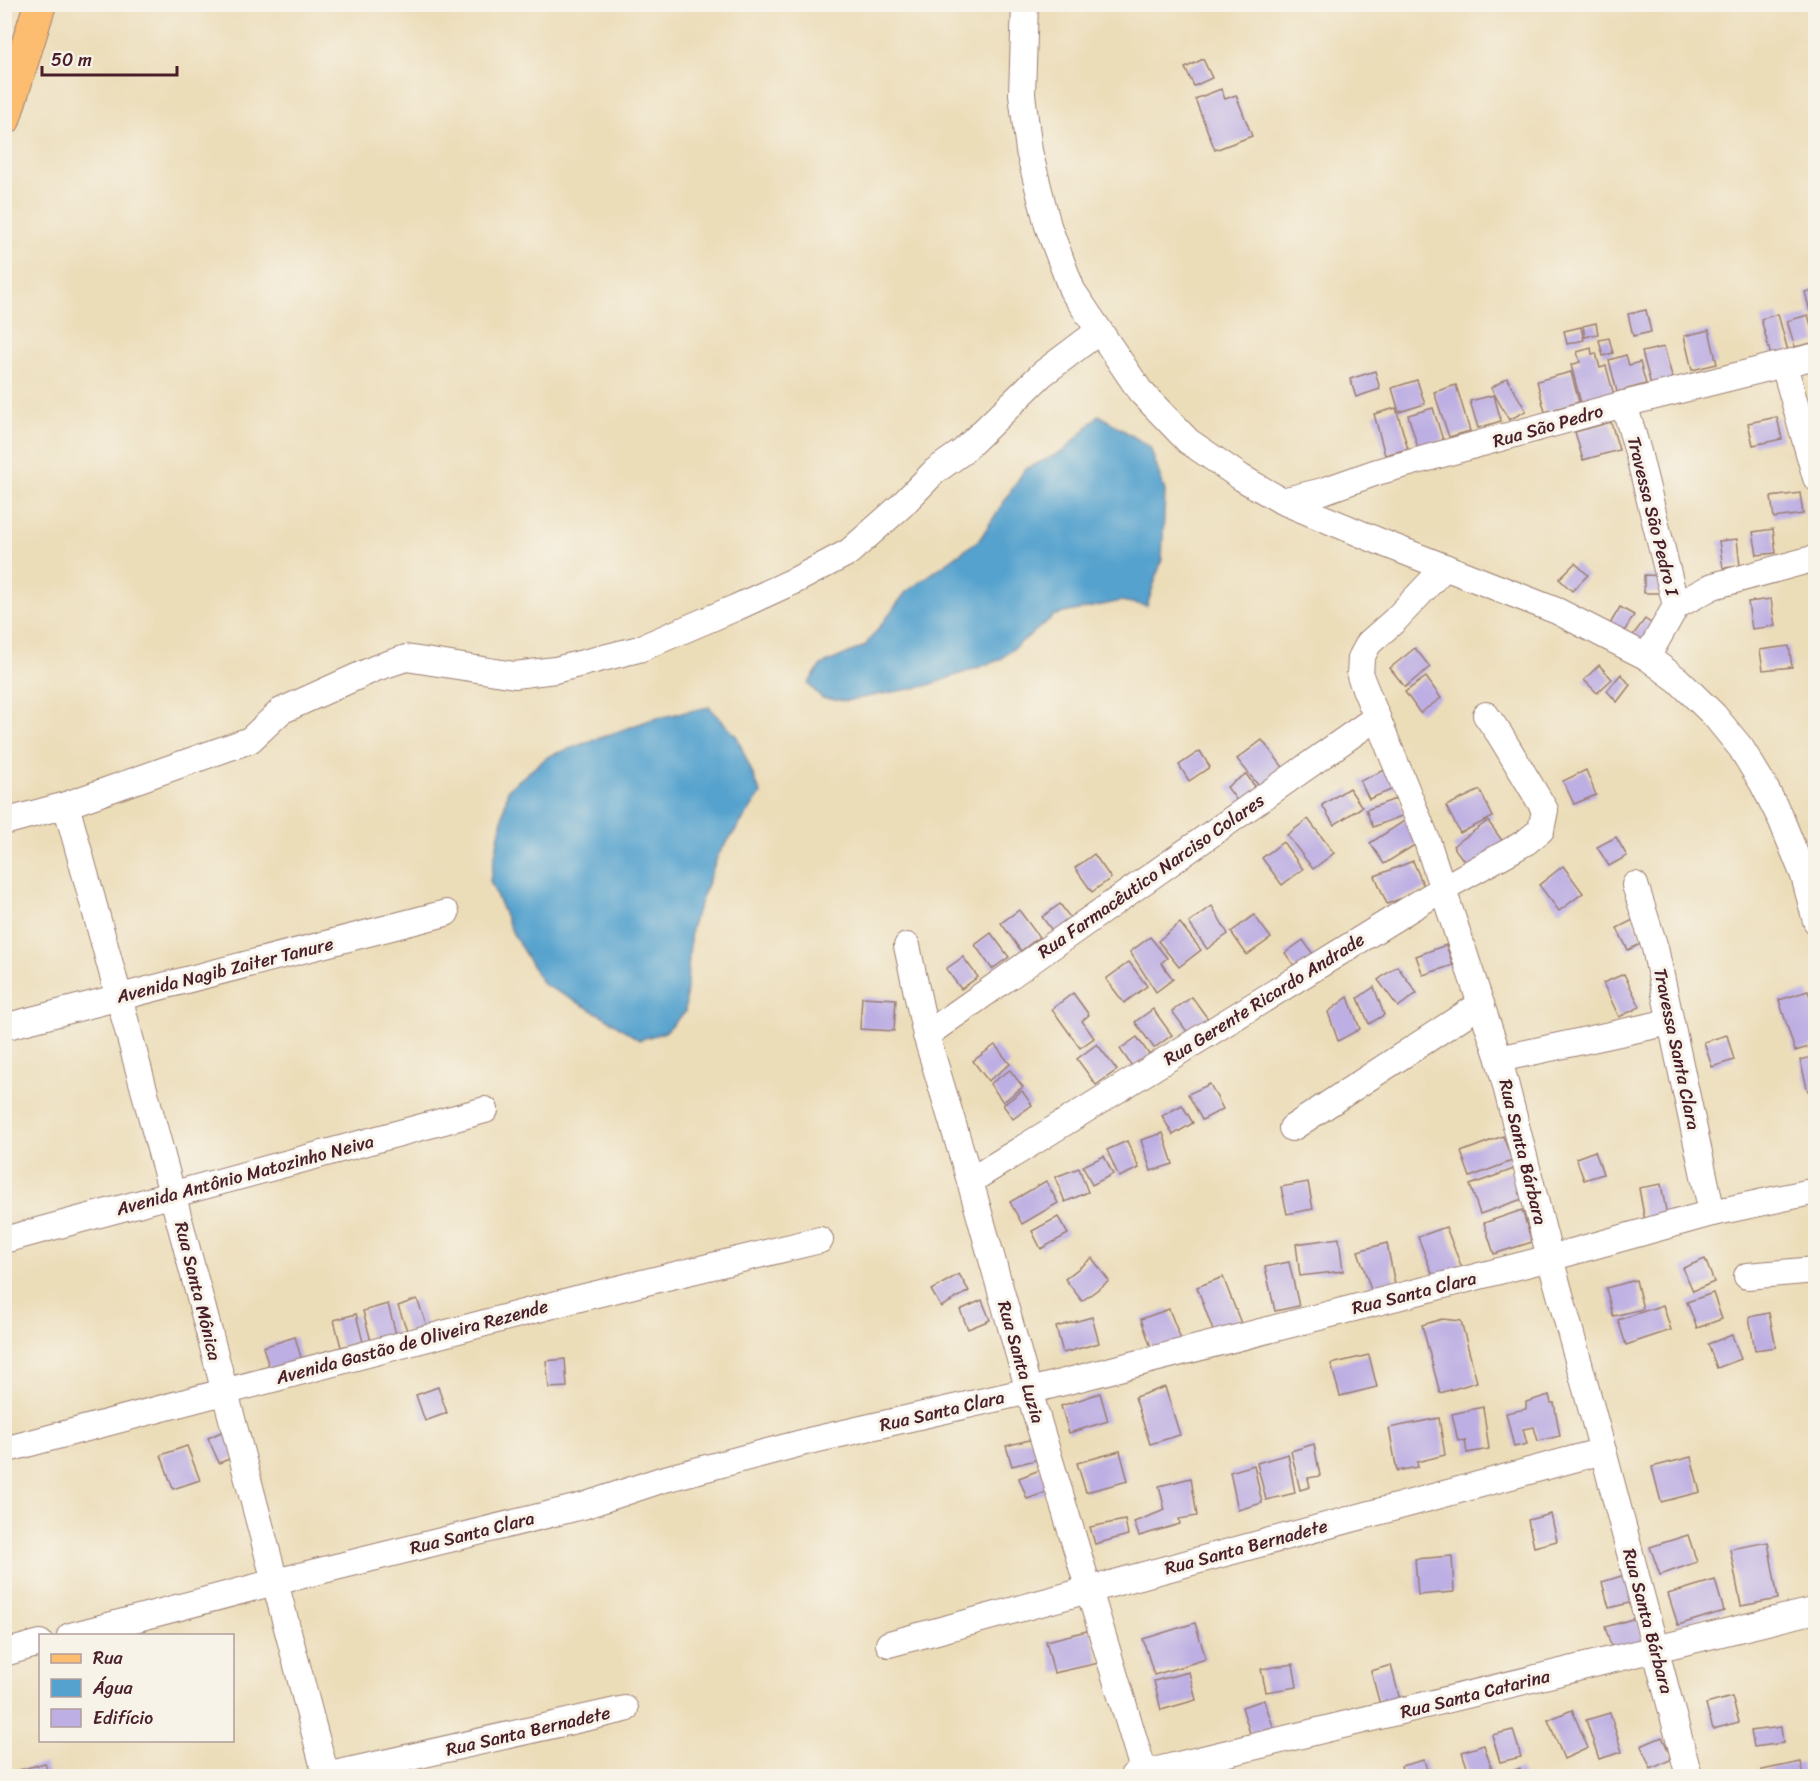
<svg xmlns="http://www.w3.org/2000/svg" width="1820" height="1781" viewBox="0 0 1820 1781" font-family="Sriracha,sans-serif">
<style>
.water{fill:#55a2ce;stroke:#50607c;stroke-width:1.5}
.building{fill:#bdafe3}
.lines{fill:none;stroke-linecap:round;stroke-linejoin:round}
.minor-casing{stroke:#9b7e72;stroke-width:28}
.major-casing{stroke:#9b7e72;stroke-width:34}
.minor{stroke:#fff;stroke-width:26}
.major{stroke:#fcbd6f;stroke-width:32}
.labels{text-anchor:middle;stroke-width:6;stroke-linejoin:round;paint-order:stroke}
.street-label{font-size:18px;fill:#4a1f2b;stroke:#f7f3e8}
</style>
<rect width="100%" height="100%" fill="#f7f3e8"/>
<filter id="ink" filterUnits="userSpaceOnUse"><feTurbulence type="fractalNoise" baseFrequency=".0167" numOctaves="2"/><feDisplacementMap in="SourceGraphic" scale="12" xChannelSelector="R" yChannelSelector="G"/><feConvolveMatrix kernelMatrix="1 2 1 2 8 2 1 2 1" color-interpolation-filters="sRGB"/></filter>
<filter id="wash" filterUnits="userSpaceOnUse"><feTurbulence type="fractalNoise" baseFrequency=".008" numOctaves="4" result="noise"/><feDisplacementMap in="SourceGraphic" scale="24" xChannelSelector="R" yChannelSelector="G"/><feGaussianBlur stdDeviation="1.35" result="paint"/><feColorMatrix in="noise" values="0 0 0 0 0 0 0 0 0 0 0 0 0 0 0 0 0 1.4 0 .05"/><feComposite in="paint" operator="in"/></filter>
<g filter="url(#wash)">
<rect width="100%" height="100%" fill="#ecddb9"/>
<g class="water">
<path d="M1099 415 1150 447 1165 491 1162 559 1147 606 1121 601 1055 615 999 660 926 686 845 701 822 698 808 684 821 665 865 646 906 592 980 539 1025 469 1064 451Z"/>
<path d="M709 707 737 737 761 794 718 855 691 928 685 1012 665 1032 639 1040 603 1016 543 984 513 934 490 881 508 789 549 756 653 719Z"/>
</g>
<g id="blocks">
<g class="building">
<path d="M1203 59 1212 78 1194 86 1185 68Z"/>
<path d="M1221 89 1225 99 1236 95 1252 136 1215 150 1195 99Z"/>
<path d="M1815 289 1816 315 1811 316 1805 292Z"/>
<path d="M1646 310 1651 332 1633 336 1628 314Z"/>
<path d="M1778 314 1788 351 1771 356 1761 319Z"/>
<path d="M1808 315 1816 342 1795 347 1787 321Z"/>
<path d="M1596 323 1598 334 1585 337 1583 326Z"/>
<path d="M1581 327 1584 340 1567 344 1564 331Z"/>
<path d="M1709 330 1717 364 1692 370 1684 336Z"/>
<path d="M1609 338 1613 353 1603 356 1599 340Z"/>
<path d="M1664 347 1673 380 1651 385 1642 352Z"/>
<path d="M1591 348 1592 354 1596 353 1600 368 1606 366 1614 395 1581 403 1571 365 1580 362 1577 352Z"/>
<path d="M1626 355 1629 365 1640 362 1646 384 1617 392 1609 360Z"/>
<path d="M1375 371 1380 389 1356 397 1350 379Z"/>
<path d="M1571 372 1579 402 1545 412 1537 381Z"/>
<path d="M1507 378 1526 411 1509 420 1491 388Z"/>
<path d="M1417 380 1425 404 1399 412 1392 388Z"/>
<path d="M1456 385 1470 431 1449 437 1434 392Z"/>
<path d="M1494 395 1501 421 1478 428 1470 401Z"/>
<path d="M1396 408 1408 449 1385 455 1374 414Z"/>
<path d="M1433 408 1443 440 1418 448 1408 415Z"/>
<path d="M1777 417 1782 439 1753 445 1748 423Z"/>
<path d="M1611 422 1619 450 1583 460 1575 432Z"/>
<path d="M1800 493 1803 514 1774 518 1771 497Z"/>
<path d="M1773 529 1776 553 1757 555 1753 532Z"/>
<path d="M1737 539 1740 566 1723 568 1719 541Z"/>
<path d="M1575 563 1588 575 1572 591 1559 579Z"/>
<path d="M1644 575 1668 576V593H1644Z"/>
<path d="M1771 599 1775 626 1752 629 1748 602Z"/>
<path d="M1620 607 1634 615 1621 637 1607 629Z"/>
<path d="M1645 619 1658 628 1643 648 1630 639Z"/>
<path d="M1789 646 1792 667 1763 670 1760 650Z"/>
<path d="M1415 648 1430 667 1405 687 1390 668Z"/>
<path d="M1599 665 1612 679 1597 693 1584 680Z"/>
<path d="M1621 674 1630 685 1617 702 1607 691Z"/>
<path d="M1426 677 1441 698 1420 713 1405 692Z"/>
<path d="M1262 740 1286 771 1262 790 1237 759Z"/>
<path d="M1200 751 1210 767 1189 781 1179 765Z"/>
<path d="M1387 769 1396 788 1369 799 1360 781Z"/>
<path d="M1586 770 1596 795 1574 804 1563 781Z"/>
<path d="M1246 774 1262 796 1243 809 1227 787Z"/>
<path d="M1349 788 1362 807 1334 825 1322 805Z"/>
<path d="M1480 790 1493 817 1460 833 1446 806Z"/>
<path d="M1398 798 1404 815 1373 827 1366 810Z"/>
<path d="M1412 816 1426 838 1384 864 1370 843Z"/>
<path d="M1308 819 1334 853 1313 869 1287 835Z"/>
<path d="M1488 821 1506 846 1471 871 1453 846Z"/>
<path d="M1616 837 1627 856 1609 866 1597 847Z"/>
<path d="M1283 842 1303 869 1282 885 1262 858Z"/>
<path d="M1094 854 1111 878 1092 892 1075 868Z"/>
<path d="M1413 861 1425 889 1387 904 1375 876Z"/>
<path d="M1563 866 1583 893 1559 911 1539 885Z"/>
<path d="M1060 904 1077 927 1059 940 1042 917Z"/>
<path d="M1212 906 1228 934 1207 949 1189 923Z"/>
<path d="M1019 910 1039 937 1021 951 1001 923Z"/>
<path d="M1254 915 1271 938 1247 955 1231 932Z"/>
<path d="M1633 920 1645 942 1628 950 1617 928Z"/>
<path d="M1180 923 1201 950 1179 967 1158 941Z"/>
<path d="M991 933 1009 957 992 969 975 945Z"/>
<path d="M1150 937 1167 958 1161 963 1173 979 1156 992 1130 952Z"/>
<path d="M1303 940 1318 961 1300 974 1285 953Z"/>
<path d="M1446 945 1453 965 1423 975 1416 956Z"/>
<path d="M963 957 978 977 961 989 946 969Z"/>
<path d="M1129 962 1147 986 1124 1003 1106 979Z"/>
<path d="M1397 966 1417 993 1398 1007 1378 980Z"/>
<path d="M1624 974 1640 1007 1619 1017 1603 983Z"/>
<path d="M1374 987 1384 1015 1369 1024 1358 998Z"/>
<path d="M1808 991 1816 1014V1045L1795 1051 1779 1000Z"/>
<path d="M1073 993 1089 1015 1082 1021 1094 1038 1080 1048 1052 1009Z"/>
<path d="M862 997 896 999 894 1031 860 1029Z"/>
<path d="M1192 997 1211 1023 1191 1037 1172 1011Z"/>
<path d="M1348 997 1360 1029 1338 1041 1328 1012Z"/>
<path d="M1153 1009 1172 1035 1154 1048 1135 1022Z"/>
<path d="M1727 1035 1734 1060 1712 1067 1704 1042Z"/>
<path d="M1137 1037 1153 1060 1136 1072 1120 1049Z"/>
<path d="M1097 1044 1117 1070 1096 1085 1077 1059Z"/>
<path d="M995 1045 1010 1064 988 1081 973 1061Z"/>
<path d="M1816 1056V1089L1808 1091 1800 1060Z"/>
<path d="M1010 1070 1023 1087 1003 1102 990 1084Z"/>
<path d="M1210 1084 1223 1109 1202 1120 1188 1094Z"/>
<path d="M1022 1091 1032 1105 1013 1119 1003 1105Z"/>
<path d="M1182 1105 1193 1123 1173 1135 1162 1116Z"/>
<path d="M1163 1133 1173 1164 1151 1171 1141 1140Z"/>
<path d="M1503 1136 1512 1161 1470 1177 1461 1152Z"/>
<path d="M1127 1141 1139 1168 1119 1177 1107 1150Z"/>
<path d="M1595 1151 1603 1174 1584 1180 1576 1158Z"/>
<path d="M1104 1156 1113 1174 1092 1185 1083 1166Z"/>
<path d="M1079 1168 1088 1192 1065 1202 1055 1177Z"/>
<path d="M1514 1169 1525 1198 1480 1214 1470 1185Z"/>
<path d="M1046 1181 1058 1203 1022 1224 1010 1202Z"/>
<path d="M1308 1182 1313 1209 1287 1214 1281 1187Z"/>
<path d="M1661 1184 1667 1216 1645 1221 1639 1188Z"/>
<path d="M1522 1210 1532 1242 1494 1254 1484 1223Z"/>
<path d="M1058 1217 1068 1234 1041 1249 1032 1231Z"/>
<path d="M1446 1227 1465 1276 1437 1286 1418 1237Z"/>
<path d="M1339 1238 1343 1271 1300 1276 1296 1244Z"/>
<path d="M1387 1243 1395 1285 1372 1293 1358 1251Z"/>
<path d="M1092 1258 1109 1281 1082 1301 1065 1279Z"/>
<path d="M1705 1259 1714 1282 1693 1291 1683 1268Z"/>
<path d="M1289 1262 1299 1306 1275 1311 1265 1267Z"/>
<path d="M959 1274 969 1291 941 1307 931 1290Z"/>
<path d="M1223 1277 1242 1326 1215 1336 1197 1287Z"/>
<path d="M1636 1280 1643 1309 1613 1316 1606 1288Z"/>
<path d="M1713 1293 1722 1319 1697 1328 1687 1302Z"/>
<path d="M417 1299 427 1326 408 1333 398 1306Z"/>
<path d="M982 1300 990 1320 968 1329 960 1310Z"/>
<path d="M388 1304 397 1338 372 1345 363 1311Z"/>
<path d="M1663 1305 1671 1330 1626 1345 1618 1320Z"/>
<path d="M1169 1309 1182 1342 1153 1353 1141 1319Z"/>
<path d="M1769 1313 1776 1347 1755 1350 1749 1317Z"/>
<path d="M356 1314 363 1342 341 1347 334 1320Z"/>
<path d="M1092 1317 1099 1343 1063 1353 1056 1327Z"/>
<path d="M1442 1319 1461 1321 1477 1382 1440 1393 1422 1325Z"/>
<path d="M1732 1335 1741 1359 1717 1368 1708 1344Z"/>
<path d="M295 1337 302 1361 270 1370 263 1347Z"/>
<path d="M1369 1355 1377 1387 1340 1396 1331 1364Z"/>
<path d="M565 1359 567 1387 549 1388 546 1361Z"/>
<path d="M438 1387 447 1413 425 1421 416 1395Z"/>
<path d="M1165 1387 1180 1435 1150 1444 1135 1397Z"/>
<path d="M1100 1393 1108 1421 1069 1433 1061 1406Z"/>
<path d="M1549 1395 1551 1403H1554L1560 1436 1538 1441 1534 1427 1523 1429 1527 1444 1514 1447 1506 1413 1526 1409V1402Z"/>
<path d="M1483 1407 1489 1449 1467 1453 1465 1440 1458 1441 1452 1414Z"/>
<path d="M1439 1418 1445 1455 1417 1462 1418 1467 1397 1471 1389 1428Z"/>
<path d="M228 1429 239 1455 219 1463 208 1438Z"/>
<path d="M1033 1439 1039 1459 1012 1466 1006 1446Z"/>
<path d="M1314 1444 1320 1476 1308 1478 1310 1487 1300 1490 1291 1451Z"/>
<path d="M187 1446 200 1480 173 1489 161 1455Z"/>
<path d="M1120 1451 1128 1481 1086 1492 1077 1463Z"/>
<path d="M1288 1454 1295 1493 1266 1500 1257 1463Z"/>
<path d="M1691 1457 1700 1492 1661 1502 1652 1467Z"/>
<path d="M1254 1465 1262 1503 1238 1510 1230 1472Z"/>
<path d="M1042 1469 1050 1491 1027 1499 1019 1478Z"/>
<path d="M1191 1478 1197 1516 1179 1519 1180 1524 1139 1536 1134 1522 1165 1510 1159 1486Z"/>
<path d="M1551 1514 1557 1541 1534 1547 1528 1520Z"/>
<path d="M1125 1520 1128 1535 1095 1544 1090 1527Z"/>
<path d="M1688 1535 1697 1562 1660 1575 1650 1547Z"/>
<path d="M1768 1542 1778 1599 1741 1606 1730 1549Z"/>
<path d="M1452 1556 1454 1592 1418 1595 1415 1559Z"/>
<path d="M1628 1574 1637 1601 1609 1608 1602 1582Z"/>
<path d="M1715 1580 1724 1611 1678 1625 1668 1594Z"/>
<path d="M1636 1618 1646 1648 1615 1658 1605 1627Z"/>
<path d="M1195 1623 1206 1659 1154 1675 1143 1639Z"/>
<path d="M1091 1630 1099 1663 1054 1673 1046 1641Z"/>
<path d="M1293 1664 1297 1687 1266 1692 1261 1669Z"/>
<path d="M1391 1665 1400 1700 1380 1705 1371 1671Z"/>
<path d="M1189 1672 1196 1700 1161 1710 1154 1681Z"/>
<path d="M1732 1697 1739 1722 1713 1729 1706 1704Z"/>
<path d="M1264 1700 1275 1732 1252 1740 1242 1707Z"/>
<path d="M1572 1710 1588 1748 1564 1759 1548 1720Z"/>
<path d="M1610 1713 1622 1752 1599 1759 1586 1720Z"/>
<path d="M1781 1727 1783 1743 1754 1747 1751 1731Z"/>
<path d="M1513 1730 1521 1757 1500 1762 1492 1735Z"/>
<path d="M1662 1737 1672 1759 1651 1769 1641 1746Z"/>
<path d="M1484 1745 1494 1776H1470L1462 1752Z"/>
<path d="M1424 1760 1429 1776H1404L1401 1766Z"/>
<path d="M1801 1762 1804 1776H1763L1762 1770Z"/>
<path d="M45 1763 49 1776H13L12 1772Z"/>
<path d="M1520 1768 1523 1776H1498Z"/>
</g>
</g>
</g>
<g filter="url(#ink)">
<use href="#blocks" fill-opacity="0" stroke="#9b7e72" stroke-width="1.5"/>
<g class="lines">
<defs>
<g id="minor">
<path d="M1025 4 1022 94 1029 151 1048 226 1072 290 1140 391 1188 441 1242 478 1282 501 1388 545 1557 611 1647 657 1678 680 1714 715 1741 748 1763 784 1781 819 1804 876 1816 921"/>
<path d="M1784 365 1816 478"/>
<path d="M1624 404 1638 452 1676 606 1647 657"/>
<path d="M1282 501 1323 491 1377 472 1624 404 1816 356"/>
<path d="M1445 567 1395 620 1369 643 1361 658 1360 676 1426 838 1499 1059 1550 1258 1603 1451 1689 1776"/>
<path d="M1676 606 1713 586 1816 558"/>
<path d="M66 805C156 1128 241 1452 326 1776"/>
<path d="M4 822 66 805 250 740 281 711 376 668 406 658 515 675 555 670 639 649 735 608 796 580 849 552 901 506 935 471 962 452 1042 374 1099 331"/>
<path d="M1635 885 1655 948 1712 1213"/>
<path d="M907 946 926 1035 970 1181 1029 1391 1145 1776"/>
<path d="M4 1027 446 913"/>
<path d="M926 1035 1377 717"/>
<path d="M1499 1059 1670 1022"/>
<path d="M1292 1128 1481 1004"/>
<path d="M970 1181 1442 889 1526 842 1541 830 1545 810 1500 735 1486 715"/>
<path d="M4 1240 485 1110"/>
<path d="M1747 1276 1816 1270"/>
<path d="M4 1450 572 1300 820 1240"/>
<path d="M70 1636 275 1582 583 1506 661 1480 809 1441 1029 1391 1550 1258 1712 1213 1816 1191"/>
<path d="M889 1644 1603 1451"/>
<path d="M4 1653 40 1643"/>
<path d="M326 1776 625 1709"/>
<path d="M1133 1776 1816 1610"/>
</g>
<path id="major" d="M4 120 40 4"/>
</defs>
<use href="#minor" class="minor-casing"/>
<use href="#major" class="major-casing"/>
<use href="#minor" class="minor"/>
<use href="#major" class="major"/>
</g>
</g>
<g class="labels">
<g class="street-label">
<text transform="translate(1548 426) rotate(-16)" y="6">Rua São Pedro</text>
<text transform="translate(1653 516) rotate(76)" y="6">Travessa São Pedro I</text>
<text transform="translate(1151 876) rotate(-35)" y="6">Rua Farmacêutico Narciso Colares</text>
<text transform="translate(225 970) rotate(-14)" y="6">Avenida Nagib Zaiter Tanure</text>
<text transform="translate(1264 999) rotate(-32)" y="6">Rua Gerente Ricardo Andrade</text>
<text transform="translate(1677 1049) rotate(78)" y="6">Travessa Santa Clara</text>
<text transform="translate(1523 1152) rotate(76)" y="6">Rua Santa Bárbara</text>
<text transform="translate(245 1175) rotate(-15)" y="6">Avenida Antônio Matozinho Neiva</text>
<text transform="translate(198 1291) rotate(76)" y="6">Rua Santa Mônica</text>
<text transform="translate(1414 1293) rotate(-14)" y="6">Rua Santa Clara</text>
<text transform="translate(412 1342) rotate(-15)" y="6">Avenida Gastão de Oliveira Rezende</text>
<text transform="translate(1021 1362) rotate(74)" y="6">Rua Santa Luzia</text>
<text transform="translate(942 1411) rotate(-13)" y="6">Rua Santa Clara</text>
<text transform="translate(472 1533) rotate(-14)" y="6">Rua Santa Clara</text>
<text transform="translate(1246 1547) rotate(-15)" y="6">Rua Santa Bernadete</text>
<text transform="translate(1648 1621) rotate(75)" y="6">Rua Santa Bárbara</text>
<text transform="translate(1475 1694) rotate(-14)" y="6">Rua Santa Catarina</text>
<text transform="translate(528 1731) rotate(-13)" y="6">Rua Santa Bernadete</text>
</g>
</g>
<rect width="1820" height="1781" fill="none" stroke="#f7f3e8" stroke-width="24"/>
<rect x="39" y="1634" width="195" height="108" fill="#f7f3e8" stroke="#b29e9c" stroke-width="1.5"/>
<rect x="51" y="1654" width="30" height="9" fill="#fcbd6f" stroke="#b29e9c" stroke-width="1.5"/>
<text x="93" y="1664" font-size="18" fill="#4a1f2b">Rua</text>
<rect x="51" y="1679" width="30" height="18" fill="#55a2ce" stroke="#b29e9c" stroke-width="1.5"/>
<text x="93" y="1694" font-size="18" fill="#4a1f2b">Água</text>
<rect x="51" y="1709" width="30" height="18" fill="#bdafe3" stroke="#b29e9c" stroke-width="1.5"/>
<text x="93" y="1724" font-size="18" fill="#4a1f2b">Edifício</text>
<path d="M42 66v9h135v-9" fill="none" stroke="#4a1f2b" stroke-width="3"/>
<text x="51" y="66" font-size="18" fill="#4a1f2b" stroke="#f7f3e8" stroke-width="4.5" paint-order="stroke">50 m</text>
</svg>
